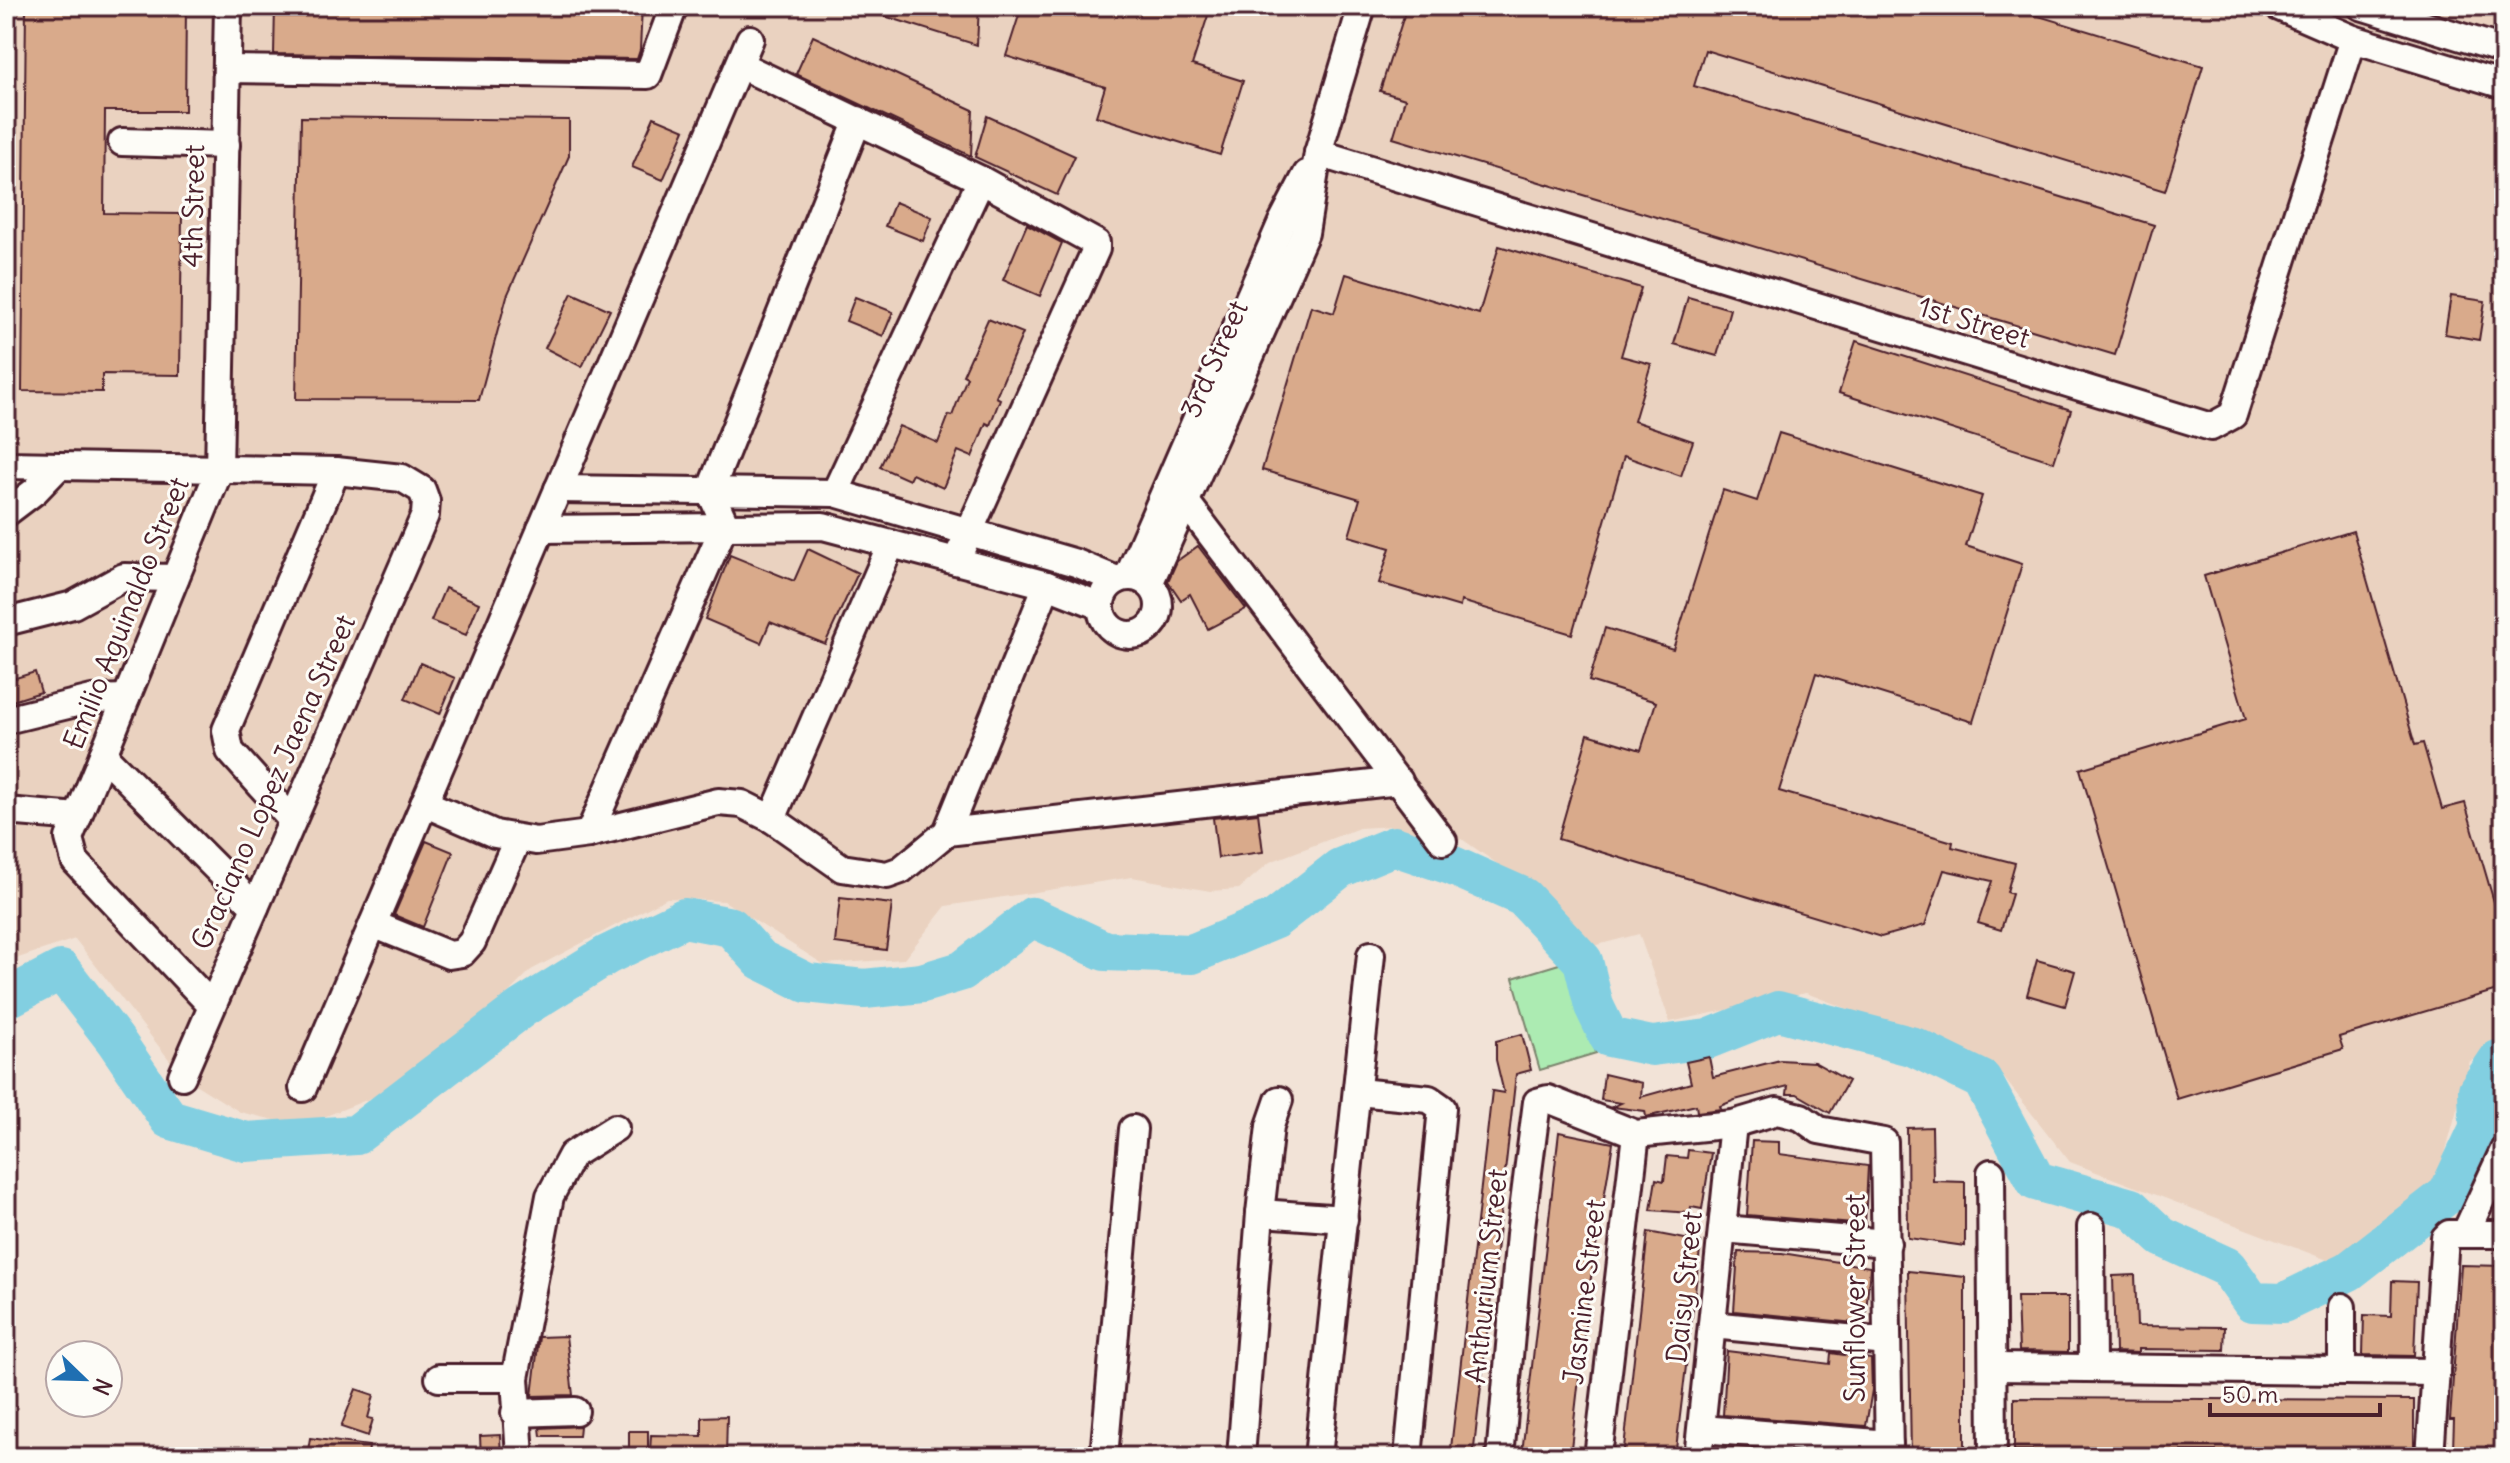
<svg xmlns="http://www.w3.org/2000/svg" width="2510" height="1463" viewBox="0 0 2510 1463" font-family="Delius,sans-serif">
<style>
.built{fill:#ead2c0}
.green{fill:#acebb2;stroke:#7b856e;stroke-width:2}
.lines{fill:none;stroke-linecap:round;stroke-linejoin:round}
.river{stroke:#82cfe1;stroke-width:40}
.building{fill:#d9aa8b;stroke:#4a1f2b;stroke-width:2}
.minor-casing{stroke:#4a1f2b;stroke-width:32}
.minor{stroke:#fdfcf7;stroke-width:26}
.labels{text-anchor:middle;stroke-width:6;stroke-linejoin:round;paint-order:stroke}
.street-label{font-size:28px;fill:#4a1f2b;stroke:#fdfcf7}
</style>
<rect width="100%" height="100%" fill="#f2e3d7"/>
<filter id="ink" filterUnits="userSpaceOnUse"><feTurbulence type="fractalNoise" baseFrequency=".0125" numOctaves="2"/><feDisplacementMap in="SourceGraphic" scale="16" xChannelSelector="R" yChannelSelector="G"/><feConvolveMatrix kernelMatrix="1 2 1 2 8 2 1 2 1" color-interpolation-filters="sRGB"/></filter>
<g filter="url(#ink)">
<path class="built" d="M6 6H2504V1046L2470 1061 2433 1198 2330 1261 2070 1162 1993 1064 1806 993 1670 1022 1639 934 1586 948 1530 887 1462 839 1441 849 1392 826 1359 828 1270 862 1239 889 1210 891 1132 877 946 906 904 959 823 964 724 901 667 898 531 970 468 1034 384 1093 316 1120 279 1121 240 1112 182 1076 75 939 6 962Z"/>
<path class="green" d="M1569 961 1596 1053 1540 1070 1513 978Z"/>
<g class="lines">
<path class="river" d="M6 999 61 970 115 1040 169 1119 246 1142 356 1135 522 1008 607 955 684 918 731 927 761 960 807 983 864 989 922 983 962 971 1032 917 1105 951 1192 954 1275 919 1340 868 1394 846 1451 865 1523 897 1583 961 1594 1006 1609 1037 1652 1046 1708 1039 1778 1011 1914 1047 1982 1080 2036 1181 2131 1208 2162 1237 2227 1267 2252 1302 2283 1303 2349 1271 2448 1194 2479 1128 2478 1090 2498 1060 2504 1058"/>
</g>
<g class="building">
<path d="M26 6H186L185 111H105L104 213 182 214 180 375 102 374V392L22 391Z"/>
<path d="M275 6H642L640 50 637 59 274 54Z"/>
<path d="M866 6H979L977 45 865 10Z"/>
<path d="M1022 6H1211L1192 65 1243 81 1220 155 1096 116 1105 87 1006 56Z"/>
<path d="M1407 6H2006L2203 66 2165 191 1705 50 1694 86 2154 225 2115 355 1393 138 1405 99 1380 91Z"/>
<path d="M813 36 973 110 971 156 796 74Z"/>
<path d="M987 116 1075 156 1057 195 975 157Z"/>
<path d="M301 117 569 120V156L507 296 479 400 296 399Z"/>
<path d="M654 117 685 130 663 180 632 167Z"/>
<path d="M895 202 932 217 923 241 885 226Z"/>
<path d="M1027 224 1062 243 1040 296 1003 280Z"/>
<path d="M1499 246 1641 288 1621 356 1651 364 1634 421 1693 441 1681 476 1624 456 1572 634 1461 601 1460 607 1379 583 1390 548 1349 536 1360 499 1262 470 1311 306 1334 313 1346 274 1479 314Z"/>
<path d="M572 293 610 310 582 367 545 348Z"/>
<path d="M2451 296 2485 301 2479 340 2445 334Z"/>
<path d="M855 297 893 312 883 336 846 321Z"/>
<path d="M1688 297 1730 309 1717 356 1674 344Z"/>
<path d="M988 319 1023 333 996 397 1000 399 990 425 986 423 972 457 958 451 943 488 912 474 909 480 880 467 899 426 938 443 949 415 952 416 967 377 963 375Z"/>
<path d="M1856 341 2071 410 2054 462 1839 393Z"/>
<path d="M1779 433 1982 496 1966 546 2022 564 1973 722 1816 673 1779 791 1953 842 1952 847 2015 863 2007 892 2012 894 2001 930 1978 923 1992 881 1944 870 1925 925 1881 937 1558 839 1588 734 1641 750 1656 702 1589 681 1605 628 1673 649 1723 490 1757 501Z"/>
<path d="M2353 531 2415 745 2423 743 2442 809 2465 803 2504 936V988L2339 1037 2343 1049 2177 1099 2080 769 2246 719 2204 576Z"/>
<path d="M1198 546 1246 609 1208 629 1190 594 1181 600 1168 581 1177 561Z"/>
<path d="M808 549 858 573 825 644 770 622 761 643 705 619 730 555 794 581Z"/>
<path d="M445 588 479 603 466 635 431 621Z"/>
<path d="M420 663 455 678 440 714 405 699Z"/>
<path d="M35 672 41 692 6 703V681Z"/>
<path d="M1258 813 1263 852 1218 858 1213 818Z"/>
<path d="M426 841 453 852 423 927 394 915Z"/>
<path d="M840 898 892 904 886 950 835 943Z"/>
<path d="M2037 960 2075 971 2065 1006 2027 995Z"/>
<path d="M1522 1034 1531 1070 1516 1074 1473 1457H1450L1492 1091 1504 1093 1496 1060V1041Z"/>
<path d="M1709 1057 1713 1077 1780 1060 1814 1062 1848 1081 1830 1113 1797 1094H1787L1788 1086 1735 1100 1720 1106 1721 1109 1697 1112 1696 1105 1646 1117 1645 1111 1612 1107 1621 1103 1601 1100 1604 1074 1642 1083 1641 1097 1691 1083 1686 1062Z"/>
<path d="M1932 1127 1933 1181 1965 1182V1246L1908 1238 1907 1128Z"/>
<path d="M1559 1132 1613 1143 1589 1290 1570 1457H1544L1522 1453Z"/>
<path d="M1752 1141 1779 1142V1154L1868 1166 1865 1225 1747 1215Z"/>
<path d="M1688 1150 1711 1153 1702 1209 1691 1207 1690 1213 1651 1210 1656 1179 1664 1181 1667 1156 1687 1158Z"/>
<path d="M1648 1232 1701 1242 1675 1457H1623Z"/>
<path d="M1738 1252 1782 1253 1870 1267 1865 1324 1734 1311Z"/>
<path d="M2461 1265 2504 1266V1452L2453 1449 2454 1420H2450Z"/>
<path d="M1908 1271 1965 1277V1457H1911Z"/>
<path d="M2135 1275 2137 1326 2225 1327 2224 1350 2138 1349V1353L2115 1352 2113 1276Z"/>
<path d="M2392 1281 2417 1282 2414 1356 2363 1355 2364 1315 2391 1316Z"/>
<path d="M2017 1297H2068V1352L2019 1351Z"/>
<path d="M566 1336 573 1395 532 1396 539 1337Z"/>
<path d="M1727 1351 1830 1364 1831 1353 1871 1359 1872 1390 1866 1426 1723 1415Z"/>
<path d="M356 1389 374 1395 368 1418 373 1419 368 1436 341 1427Z"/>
<path d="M2014 1398 2414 1400V1452L2014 1450Z"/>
<path d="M727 1416 726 1457 650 1452 651 1435 702 1436V1417Z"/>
<path d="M580 1426 579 1436H541L540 1428Z"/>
<rect x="629" y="1431" width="19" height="18"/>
<path d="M500 1435 501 1457H481L480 1436Z"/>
<path d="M310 1438 369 1446 368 1457H307Z"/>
</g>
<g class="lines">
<defs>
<g id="minor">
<path d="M2277 6 2353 39 2504 85"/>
<path d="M2361 6 2504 50"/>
<path d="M740 65 981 180 1096 243V249L956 561"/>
<path d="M228 69 648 75 674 6"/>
<path d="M122 142 226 145"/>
<path d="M1318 153 2211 427 2233 415 2353 39"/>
<path d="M6 465 336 471 402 478 422 490 426 501 425 515 182 1076"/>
<path d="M558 489 835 493 1076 563 1117 580"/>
<path d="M835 493 981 180"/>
<path d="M1173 496 1186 502 1443 841"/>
<path d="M6 513 35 491 58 467"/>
<path d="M541 529 823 526 1047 585 1101 606"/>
<circle cx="1130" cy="606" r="29"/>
<path d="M1128 577 1282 222 1307 174"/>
<path d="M1149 584 1305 233 1318 153 1362 6"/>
<path d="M6 622 73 605 124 577 175 578"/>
<path d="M6 720 92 699 126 698"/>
<path d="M103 755 255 907"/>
<path d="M424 803 495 834 536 841 589 834 718 802 742 804 772 819 842 868 887 875 901 870 947 832 1047 585"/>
<path d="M6 811 78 817"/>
<path d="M291 819 230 751 226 730 336 471"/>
<path d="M772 819 891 544"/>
<path d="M947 832 1399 781"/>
<path d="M589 834 725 524 710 491 858 120"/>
<path d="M373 924 449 955 462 953 472 942 517 840"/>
<path d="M211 1005 75 861 69 838 219 471 228 6"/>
<path d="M303 1088 750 39"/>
<path d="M1358 1092 1429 1099 1442 1108 1408 1457"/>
<path d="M1991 1173 1993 1457"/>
<path d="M1260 1213 1344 1219"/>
<path d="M2091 1227 2092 1368"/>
<path d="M1723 1229 1887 1243"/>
<path d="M2465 1234 2504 1150"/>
<path d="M2342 1307V1371"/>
<path d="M1712 1325 1887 1342"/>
<path d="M1993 1367 2436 1372"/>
<path d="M439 1378H515"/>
<path d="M515 1413 575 1411"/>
<path d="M1702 1429 1889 1444"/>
<path d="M520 1457 515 1378 550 1196 572 1155 615 1128"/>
<path d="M1104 1457 1133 1129"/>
<path d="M1241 1457 1260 1213 1270 1126 1279 1100"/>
<path d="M1318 1457 1371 955"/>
<path d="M1500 1457 1520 1234 1537 1102 1548 1099 1636 1134 1733 1124 1777 1111 1801 1117 1819 1130 1884 1142 1889 1457"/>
<path d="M1598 1457 1636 1134"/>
<path d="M1698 1457 1733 1124"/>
<path d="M2430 1457 2445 1238 2449 1234H2504"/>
</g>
</defs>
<use href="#minor" class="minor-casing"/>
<use href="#minor" class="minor"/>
</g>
</g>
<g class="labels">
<g class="street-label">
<text transform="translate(193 206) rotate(-89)" y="10">4th Street</text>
<text transform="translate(1974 322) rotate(17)" y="10">1st Street</text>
<text transform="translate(1214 359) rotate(-66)" y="10">3rd Street</text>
<text transform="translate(126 613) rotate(-68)" y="10">Emilio Aguinaldo Street</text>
<text transform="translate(273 782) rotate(-66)" y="10">Graciano Lopez Jaena Street</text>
<text transform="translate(1486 1276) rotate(-84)" y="10">Anthurium Street</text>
<text transform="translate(1684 1287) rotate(-84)" y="10">Daisy Street</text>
<text transform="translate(1584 1292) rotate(-83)" y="10">Jasmine Street</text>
<text transform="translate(1855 1298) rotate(-90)" y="10">Sunflower Street</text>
</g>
</g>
<rect width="2510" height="1463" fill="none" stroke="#fdfcf7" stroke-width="32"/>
<rect x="16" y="16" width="2478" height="1431" fill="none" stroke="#4a1f2b" stroke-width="3" filter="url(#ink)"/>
<g transform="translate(84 1379) rotate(113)"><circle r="38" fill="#fdfcf7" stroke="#b5a4a5" stroke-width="2"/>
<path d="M0-6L14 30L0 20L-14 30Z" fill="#1f6fb2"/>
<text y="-12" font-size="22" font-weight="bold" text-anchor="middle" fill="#4a1f2b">N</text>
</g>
<path d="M2210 1403v12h170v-12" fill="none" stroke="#4a1f2b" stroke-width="4"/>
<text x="2222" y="1403" font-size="24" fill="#4a1f2b" stroke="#fdfcf7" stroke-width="6" paint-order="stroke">50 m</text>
</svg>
